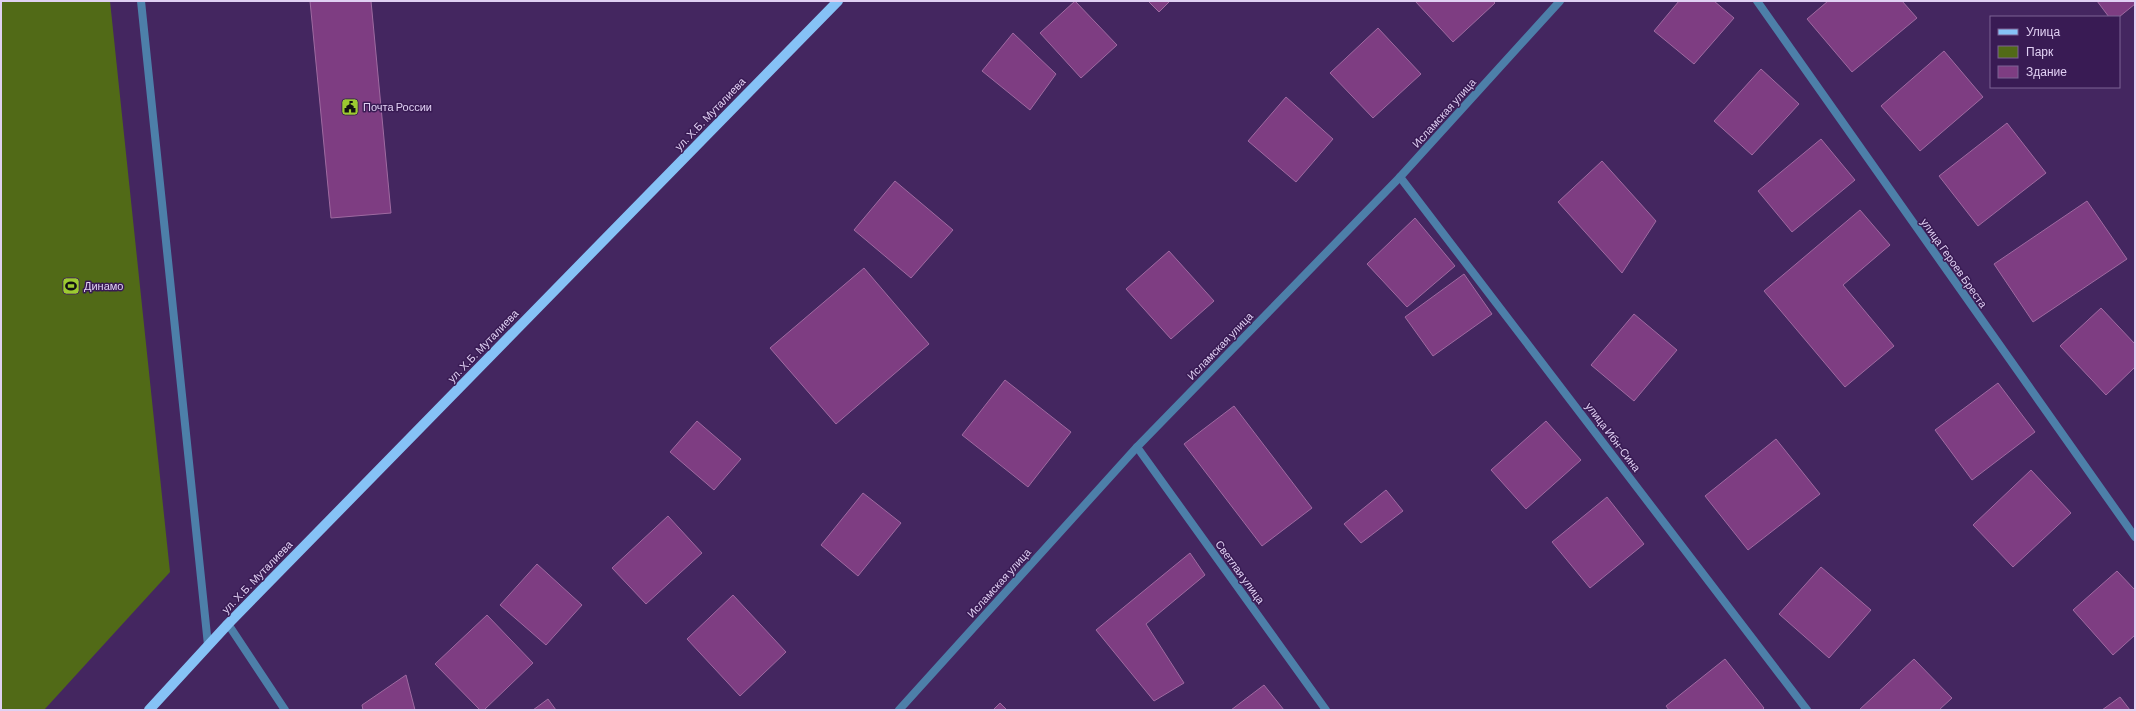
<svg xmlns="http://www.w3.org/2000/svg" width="2136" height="711" viewBox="0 0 2136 711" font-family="Barlow,sans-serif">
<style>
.green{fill:#516a17}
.building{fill:#7e3d82;stroke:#9f6aa1}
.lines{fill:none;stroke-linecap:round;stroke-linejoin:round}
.street{stroke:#4d7fa9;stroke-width:8}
.primary{stroke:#86c2f6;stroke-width:10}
.labels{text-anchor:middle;stroke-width:3;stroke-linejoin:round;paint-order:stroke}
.poi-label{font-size:11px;fill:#e0d0f3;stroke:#391b54;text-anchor:start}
.street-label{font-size:11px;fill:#e0d0f3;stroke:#391b54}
</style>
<rect width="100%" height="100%" fill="#442660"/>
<path class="green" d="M1 1H110L170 572 44 710H1Z"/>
<g class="building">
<path d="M310 1H371L391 213 331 218Z"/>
<path d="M1075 1 1117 45 1081 78 1040 33Z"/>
<path d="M1148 1H1170L1159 12Z"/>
<path d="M1415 1H1493L1495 3 1453 42Z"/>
<path d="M1679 1H1714L1734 18 1694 64 1654 31Z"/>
<path d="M1828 1H1902L1917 18 1852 72 1807 19Z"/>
<path d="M2097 1H2135V4L2119 17H2109Z"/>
<path d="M1378 28 1421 74 1373 118 1330 73Z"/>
<path d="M1013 33 1056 74 1030 110 982 71Z"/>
<path d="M1944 51 1983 97 1920 151 1881 106Z"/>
<path d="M1761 69 1799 104 1752 155 1714 121Z"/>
<path d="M1286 97 1333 139 1296 182 1248 141Z"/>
<path d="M2007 123 2046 173 1978 226 1939 176Z"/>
<path d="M1821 139 1855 180 1792 232 1758 191Z"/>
<path d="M1602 161 1656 221 1622 273 1558 202Z"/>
<path d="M895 181 953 230 911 278 854 230Z"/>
<path d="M2087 201 2127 259 2033 322 1994 264Z"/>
<path d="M1860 210 1890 245 1843 285 1894 346 1845 387 1764 291Z"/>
<path d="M1415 218 1455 266 1407 307 1367 264Z"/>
<path d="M1169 251 1214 301 1171 339 1126 289Z"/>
<path d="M864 268 929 344 836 424 770 348Z"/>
<path d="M1464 274 1492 314 1433 356 1405 317Z"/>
<path d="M2101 308 2135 344V367L2106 395 2060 346Z"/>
<path d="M1634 314 1677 350 1634 401 1591 365Z"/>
<path d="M1005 380 1071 432 1028 487 962 435Z"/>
<path d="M1998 383 2035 432 1972 480 1935 430Z"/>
<path d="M1234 406 1312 508 1262 546 1184 444Z"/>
<path d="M697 421 741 459 714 490 670 452Z"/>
<path d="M1546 421 1581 460 1526 509 1491 470Z"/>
<path d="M1776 439 1820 494 1748 550 1705 496Z"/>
<path d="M2031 470 2071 513 2013 567 1973 525Z"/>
<path d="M1386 490 1403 511 1361 543 1344 524Z"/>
<path d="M863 493 901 523 858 576 821 545Z"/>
<path d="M1607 497 1644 544 1590 588 1552 542Z"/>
<path d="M668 516 702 553 646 604 612 568Z"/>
<path d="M1190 553 1205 575 1146 624 1184 683 1154 701 1096 630Z"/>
<path d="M537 564 582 605 546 645 500 605Z"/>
<path d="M1821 567 1871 610 1829 658 1779 614Z"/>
<path d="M2117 571 2135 590V635L2113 655 2073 610Z"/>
<path d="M733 595 786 652 740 696 687 639Z"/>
<path d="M487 615 533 663 484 710H480L435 664Z"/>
<path d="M1725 659 1764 708 1762 710H1669L1666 706Z"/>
<path d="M1914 659 1952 698 1939 710H1859Z"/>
<path d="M406 675 415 710H363L362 705Z"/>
<path d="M1264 685 1284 710H1231Z"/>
<path d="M2120 697 2130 710H2102Z"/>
<path d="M548 699 556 710H533Z"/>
<path d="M1000 703 1007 710H993Z"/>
</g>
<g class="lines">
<g class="street">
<path d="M141 1 208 645"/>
<path d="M1757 1 2135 537"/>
<path d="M1400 177 1807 710"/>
<path d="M1137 447 1326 710"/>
<path d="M228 624 285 710"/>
<path d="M899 710 1137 447 1400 177 1560 1"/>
</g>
<path class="primary" d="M149 710 228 624 838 1"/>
</g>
<defs>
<symbol id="civic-square" viewBox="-11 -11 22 22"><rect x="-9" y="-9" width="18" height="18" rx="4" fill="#9cca31" stroke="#391b54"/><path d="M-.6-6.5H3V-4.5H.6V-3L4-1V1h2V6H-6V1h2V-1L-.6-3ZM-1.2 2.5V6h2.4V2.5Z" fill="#111"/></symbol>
<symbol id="stadium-square" viewBox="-11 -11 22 22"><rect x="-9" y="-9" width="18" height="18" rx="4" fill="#9cca31" stroke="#391b54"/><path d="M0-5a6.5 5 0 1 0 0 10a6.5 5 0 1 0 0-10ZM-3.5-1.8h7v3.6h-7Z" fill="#111"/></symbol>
</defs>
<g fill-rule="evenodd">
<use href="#civic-square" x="340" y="97" width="20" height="20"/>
<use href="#stadium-square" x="61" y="276" width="20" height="20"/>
</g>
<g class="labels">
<g class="poi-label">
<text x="363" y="111">Почта России</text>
<text x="84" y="290">Динамо</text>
</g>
<g class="street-label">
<text transform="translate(1444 113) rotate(-48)" y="4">Исламская улица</text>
<text transform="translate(710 114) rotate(-46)" y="4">ул. Х.Б. Муталиева</text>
<text transform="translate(1954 263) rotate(55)" y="4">улица Героев Бреста</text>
<text transform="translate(483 346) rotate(-46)" y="4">ул. Х.Б. Муталиева</text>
<text transform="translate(1220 346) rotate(-46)" y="4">Исламская улица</text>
<text transform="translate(1613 437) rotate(53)" y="4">улица Ибн-Сина</text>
<text transform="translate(1240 572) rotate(54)" y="4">Светлая улица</text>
<text transform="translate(257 577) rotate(-46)" y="4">ул. Х.Б. Муталиева</text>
<text transform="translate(999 583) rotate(-48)" y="4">Исламская улица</text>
</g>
</g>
<rect width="2136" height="711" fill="none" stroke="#e0d0f3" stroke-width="4"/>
<rect x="1990" y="16" width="130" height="72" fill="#391b54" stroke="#7c6394"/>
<rect x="1998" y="29" width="20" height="6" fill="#86c2f6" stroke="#7c6394"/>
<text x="2026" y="36" font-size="12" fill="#e0d0f3">Улица</text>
<rect x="1998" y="46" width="20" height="12" fill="#516a17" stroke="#7c6394"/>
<text x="2026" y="56" font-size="12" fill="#e0d0f3">Парк</text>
<rect x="1998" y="66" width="20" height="12" fill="#7e3d82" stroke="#7c6394"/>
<text x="2026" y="76" font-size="12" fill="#e0d0f3">Здание</text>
</svg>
